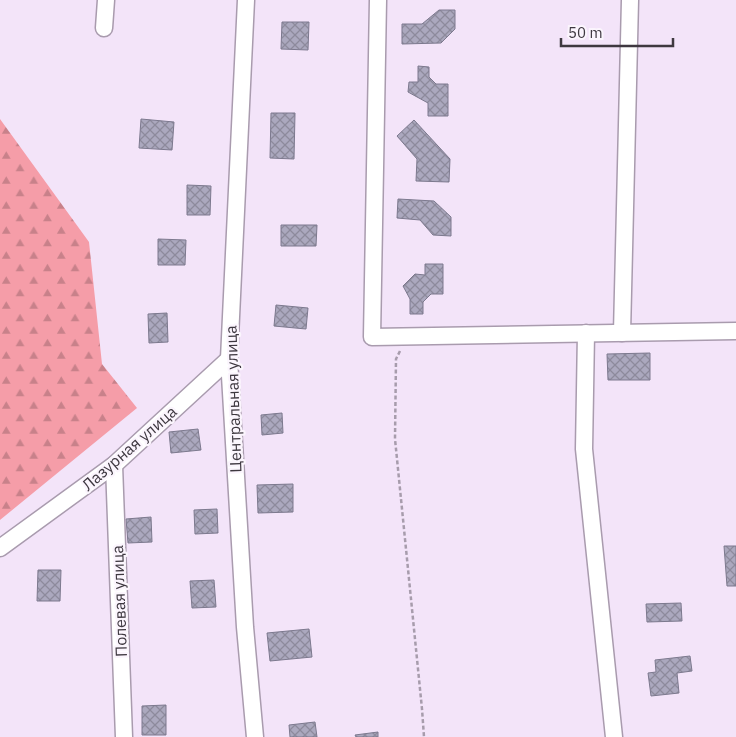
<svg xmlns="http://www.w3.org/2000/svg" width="736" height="737" viewBox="0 0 736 737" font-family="'IBM Plex Sans',sans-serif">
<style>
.forest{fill:url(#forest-firs)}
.building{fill:url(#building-cross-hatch);stroke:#7c798e}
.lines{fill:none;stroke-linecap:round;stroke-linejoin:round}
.minor-casing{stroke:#a99bae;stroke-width:19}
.path{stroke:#a79cac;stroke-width:2.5;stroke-dasharray:4 2.5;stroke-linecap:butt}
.minor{stroke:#fff;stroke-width:16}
.labels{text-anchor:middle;stroke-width:4.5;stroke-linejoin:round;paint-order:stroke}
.street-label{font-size:16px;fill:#3e3840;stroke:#fbf5fd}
</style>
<defs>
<pattern id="forest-firs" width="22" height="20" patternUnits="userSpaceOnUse" patternTransform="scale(1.25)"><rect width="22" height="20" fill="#f59da8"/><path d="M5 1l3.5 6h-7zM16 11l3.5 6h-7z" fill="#c8818a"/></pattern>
<pattern id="building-cross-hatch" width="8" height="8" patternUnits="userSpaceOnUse" patternTransform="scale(1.25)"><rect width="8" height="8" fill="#aba8be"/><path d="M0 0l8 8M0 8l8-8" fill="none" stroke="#8d8a9c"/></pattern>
</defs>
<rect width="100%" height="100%" fill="#f3e4f9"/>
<path class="forest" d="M0 119 89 242 102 364 137 408 0 520Z"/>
<g class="building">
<path d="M439 10H455V29L441 43 402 44V24H422Z"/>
<path d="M282 22H309L308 50 281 49Z"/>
<path d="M418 66 429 67V77L436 84H448V116H428V103L408 92 409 82H418Z"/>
<path d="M271 113H295L294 159 270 158Z"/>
<path d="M141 119 174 122 172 150 139 148Z"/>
<path d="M414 120 450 159 449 182 416 181 417 159 397 136Z"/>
<path d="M187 185 211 186 210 215H187Z"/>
<path d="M398 199 434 201 451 217V236L433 235 420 220 397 218Z"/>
<path d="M281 225H317L316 246H281Z"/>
<path d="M158 239 186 240 185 265H158Z"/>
<path d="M425 264H443V294H431L423 302V314H410V299L403 286 415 274 425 275Z"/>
<path d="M276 305 308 308 306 329 274 326Z"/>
<path d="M167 313 168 342 149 343 148 314Z"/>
<path d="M650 353V380H608L607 354Z"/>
<path d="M282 413 283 433 262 435 261 415Z"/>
<path d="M198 429 201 450 171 453 169 432Z"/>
<path d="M293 484V512L258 513 257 485Z"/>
<path d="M217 509 218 533 195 534 194 510Z"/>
<path d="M151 517 152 542 128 543 126 519Z"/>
<path d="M724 546H736V586H727Z"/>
<path d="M38 570H61L60 601H37Z"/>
<path d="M214 580 216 607 192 608 190 581Z"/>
<path d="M681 603 682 621 647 622 646 604Z"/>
<path d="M309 629 312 657 270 661 267 633Z"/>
<path d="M690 656 692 671 677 673 679 693 651 696 648 673 656 672 655 660Z"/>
<path d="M166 705V735H142V706Z"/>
<path d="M315 722 317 737H290L289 725Z"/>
<path d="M378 732V737H356L355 735Z"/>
</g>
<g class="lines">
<defs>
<g id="minor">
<path d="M246 0 229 359 245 627 255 737"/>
<path d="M378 0 372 337 736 331"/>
<path d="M104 28 106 0"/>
<path d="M586 333 584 449 614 737"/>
<path d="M622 333 630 0"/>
<path d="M114 465 124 737"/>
<path d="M0 548 114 465 229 359"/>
</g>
</defs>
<use href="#minor" class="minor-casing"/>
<path class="path" d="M400 351 396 359 395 439 422 709 424 737"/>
<use href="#minor" class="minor"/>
</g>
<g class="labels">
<g class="street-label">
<text transform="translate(233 399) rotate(-92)" y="6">Центральная улица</text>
<text transform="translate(129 448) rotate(-41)" y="6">Лазурная улица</text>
<text transform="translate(119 601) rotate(-92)" y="6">Полевая улица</text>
</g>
</g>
<path d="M561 38v8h112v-8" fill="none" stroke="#3e3840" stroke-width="2.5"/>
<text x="568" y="38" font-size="15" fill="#3e3840" stroke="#fbf5fd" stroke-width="4" paint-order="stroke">50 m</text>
</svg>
